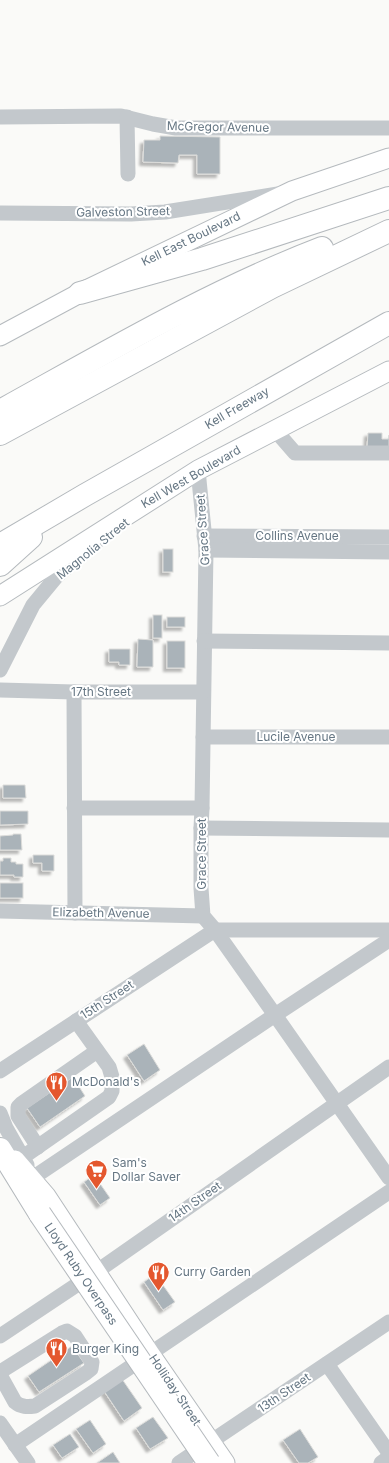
<svg xmlns="http://www.w3.org/2000/svg" width="389" height="1463" viewBox="0 0 389 1463" font-family="Inter,sans-serif">
<style>
.building{fill:#aab3b9;stroke:#dcdcda;filter:url(#shadow)}
.lines{fill:none;stroke-linecap:round;stroke-linejoin:round}
.major-casing{stroke:#b5babe;stroke-width:21}
.highway-casing{stroke:#b4b9bd;stroke-width:24}
.minor{stroke:#c3c8cc;stroke-width:15}
.major{stroke:#fff;stroke-width:19}
.highway{stroke:#fff;stroke-width:22}
.highway-bridge-casing{stroke:#b4b9bd;stroke-width:24;stroke-linecap:butt}
.highway-bridge{stroke:#fff;stroke-width:22}
.labels{text-anchor:middle;stroke-width:4;stroke-linejoin:round;paint-order:stroke}
.street-label{font-size:12px;fill:#657683;stroke:#fff}
.poi-label{font-size:12px;fill:#657683;stroke:#fff;text-anchor:start}
</style>
<defs>
<filter id="shadow"><feDropShadow dx="-3.5" dy="3.5" stdDeviation="1" flood-color="#0004"/></filter>
</defs>
<rect width="100%" height="100%" fill="#fafaf8"/>
<g class="building">
<path d="M160 136 220 137V174H197V155H179L178 163 143 162 144 140H160Z"/>
<path d="M368 433H382V439H388L389 435V449H367Z"/>
<rect x="163" y="549" width="10" height="23"/>
<rect x="153" y="615" width="9" height="23"/>
<rect x="167" y="617" width="18" height="10"/>
<path d="M138 639 153 640V667H137Z"/>
<rect x="167" y="641" width="18" height="27"/>
<path d="M109 649H130V665H119V662H109Z"/>
<path d="M3 785H25L26 798H3Z"/>
<path d="M0 811H28V824L0 825Z"/>
<path d="M13 834H21L22 850H0V836L13 835Z"/>
<path d="M33 855H54V871H42V863H33Z"/>
<path d="M3 858H11V862H16V864H23V877H14V875H0V861H3Z"/>
<rect x="0" y="883" width="23" height="15"/>
<path d="M144 1044 160 1070 144 1081 127 1055Z"/>
<path d="M73 1077 85 1096 40 1127 27 1108Z"/>
<path d="M94 1175 110 1198 100 1205 84 1182Z"/>
<path d="M155 1274 175 1302 163 1310 144 1282Z"/>
<path d="M72 1346 84 1363 39 1392 28 1376Z"/>
<path d="M122 1379 142 1408 124 1421 104 1391Z"/>
<path d="M153 1417 168 1438 150 1449 136 1428Z"/>
<path d="M90 1420 106 1444 93 1453 76 1429Z"/>
<path d="M300 1429 318 1457 308 1463H299L283 1440Z"/>
<path d="M70 1434 79 1447 62 1458 53 1445Z"/>
<path d="M113 1452 120 1463H97Z"/>
</g>
<g class="lines">
<defs>
<g id="major">
<path d="M0 336 80 293 292 191 389 158"/>
<path d="M0 596 198 470 389 371"/>
<path d="M15 1160 46 1196 150 1354 225 1463"/>
</g>
<g id="highway">
<path d="M80 293 202 259 389 198"/>
<path d="M0 411C105 353 210 291 322 248"/>
<path d="M0 434 272 287 389 231"/>
<path d="M0 545 85 495 389 323"/>
<path d="M0 565 31 537"/>
<path d="M0 1149 40 1214"/>
</g>
</defs>
<use href="#major" class="major-casing"/>
<use href="#highway" class="highway-casing"/>
<g class="minor">
<path d="M0 117 121 116 153 124 176 128H389"/>
<path d="M127 117 128 174"/>
<path d="M0 213 131 214 165 212 278 194"/>
<path d="M275 430 295 453H389"/>
<path d="M198 470 206 550 202 808 201 828V888L203 916 215 930 275 1015 389 1178"/>
<path d="M204 536 389 537"/>
<path d="M206 550 389 552"/>
<path d="M204 641 389 643"/>
<path d="M0 670 33 605 57 576 96 543"/>
<path d="M0 690 74 692H203"/>
<path d="M74 692 75 913"/>
<path d="M203 737H389"/>
<path d="M74 808H202"/>
<path d="M201 828 389 830"/>
<path d="M0 911 203 916"/>
<path d="M0 1071 215 930H389"/>
<path d="M0 1113 6 1128 27 1165"/>
<path d="M38 1147 18 1116V1107L21 1104 97 1051"/>
<path d="M23 1157 109 1097 112 1091V1077L109 1067 76 1021"/>
<path d="M34 1177 275 1015 389 940"/>
<path d="M0 1336 96 1272 389 1067"/>
<path d="M327 1364 389 1453"/>
<path d="M0 1372 62 1333 67 1331 75 1336 92 1362 91 1369 86 1373 35 1406C27 1407 21 1407 15 1402L0 1375"/>
<path d="M0 1423 28 1463"/>
<path d="M15 1445 389 1192"/>
<path d="M179 1463 389 1322"/>
<path d="M381 1463 389 1457"/>
</g>
<use href="#major" class="major"/>
<use href="#highway" class="highway"/>
<defs>
<path id="highway-bridge" d="M40 1214 209 1463"/>
</defs>
<use href="#highway-bridge" class="highway-bridge-casing"/>
<use href="#highway-bridge" class="highway-bridge"/>
</g>
<defs>
<symbol id="restaurant-pin" viewBox="-11 -11 22 30"><path d="M0 17L-7.5 6A9.5 9.5 0 1 1 7.5 6Z" fill="#e4572e" stroke="#fff"/><path d="M-5-6h1v4h1v-4h1v4h1v-4h1v5L-1.5 .5V6h-2V.5L-5-1ZM5-6V6H3V1.5H1.5Q1.5-4 5-6Z" fill="#fff"/></symbol>
<symbol id="supermarket-pin" viewBox="-11 -11 22 30"><path d="M0 17L-7.5 6A9.5 9.5 0 1 1 7.5 6Z" fill="#e4572e" stroke="#fff"/><path d="M-6-5.5h2.5l.6 2H6L4.5 2H-2.5L-4.4-4H-6ZM-1.5 3.2a1.3 1.3 0 1 0 .1 0ZM3 3.2a1.3 1.3 0 1 0 .1 0Z" fill="#fff"/></symbol>
</defs>
<g fill-rule="evenodd">
<use href="#restaurant-pin" x="44" y="1070" width="25" height="34"/>
<use href="#supermarket-pin" x="84" y="1158" width="25" height="34"/>
<use href="#restaurant-pin" x="146" y="1260" width="25" height="34"/>
<use href="#restaurant-pin" x="44" y="1336" width="25" height="34"/>
</g>
<g class="labels">
<g class="street-label">
<text transform="translate(218 127) rotate(1)" y="4">McGregor Avenue</text>
<text transform="translate(123 212) rotate(-1)" y="4">Galveston Street</text>
<text transform="translate(191 239) rotate(-26)" y="4">Kell East Boulevard</text>
<text transform="translate(237 408) rotate(-30)" y="4">Kell Freeway</text>
<text transform="translate(191 477) rotate(-30)" y="4">Kell West Boulevard</text>
<text transform="translate(203 530) rotate(-94)" y="4">Grace Street</text>
<text x="297" y="540">Collins Avenue</text>
<text transform="translate(93 549) rotate(-39)" y="4">Magnolia Street</text>
<text x="101" y="696">17th Street</text>
<text x="296" y="741">Lucile Avenue</text>
<text transform="translate(202 854) rotate(-90)" y="4">Grace Street</text>
<text transform="translate(101 913) rotate(1)" y="4">Elizabeth Avenue</text>
<text transform="translate(107 1000) rotate(-33)" y="4">15th Street</text>
<text transform="translate(195 1202) rotate(-35)" y="4">14th Street</text>
<text transform="translate(81 1274) rotate(56)" y="4">Lloyd Ruby Overpass</text>
<text transform="translate(175 1390) rotate(56)" y="4">Holliday Street</text>
<text transform="translate(284 1393) rotate(-34)" y="4">13th Street</text>
</g>
<g class="poi-label">
<text x="72" y="1086">McDonald's</text>
<text x="112" y="1167">Sam's<tspan x="112" dy="14">Dollar Saver</tspan></text>
<text x="174" y="1276">Curry Garden</text>
<text x="72" y="1353">Burger King</text>
</g>
</g>
</svg>
